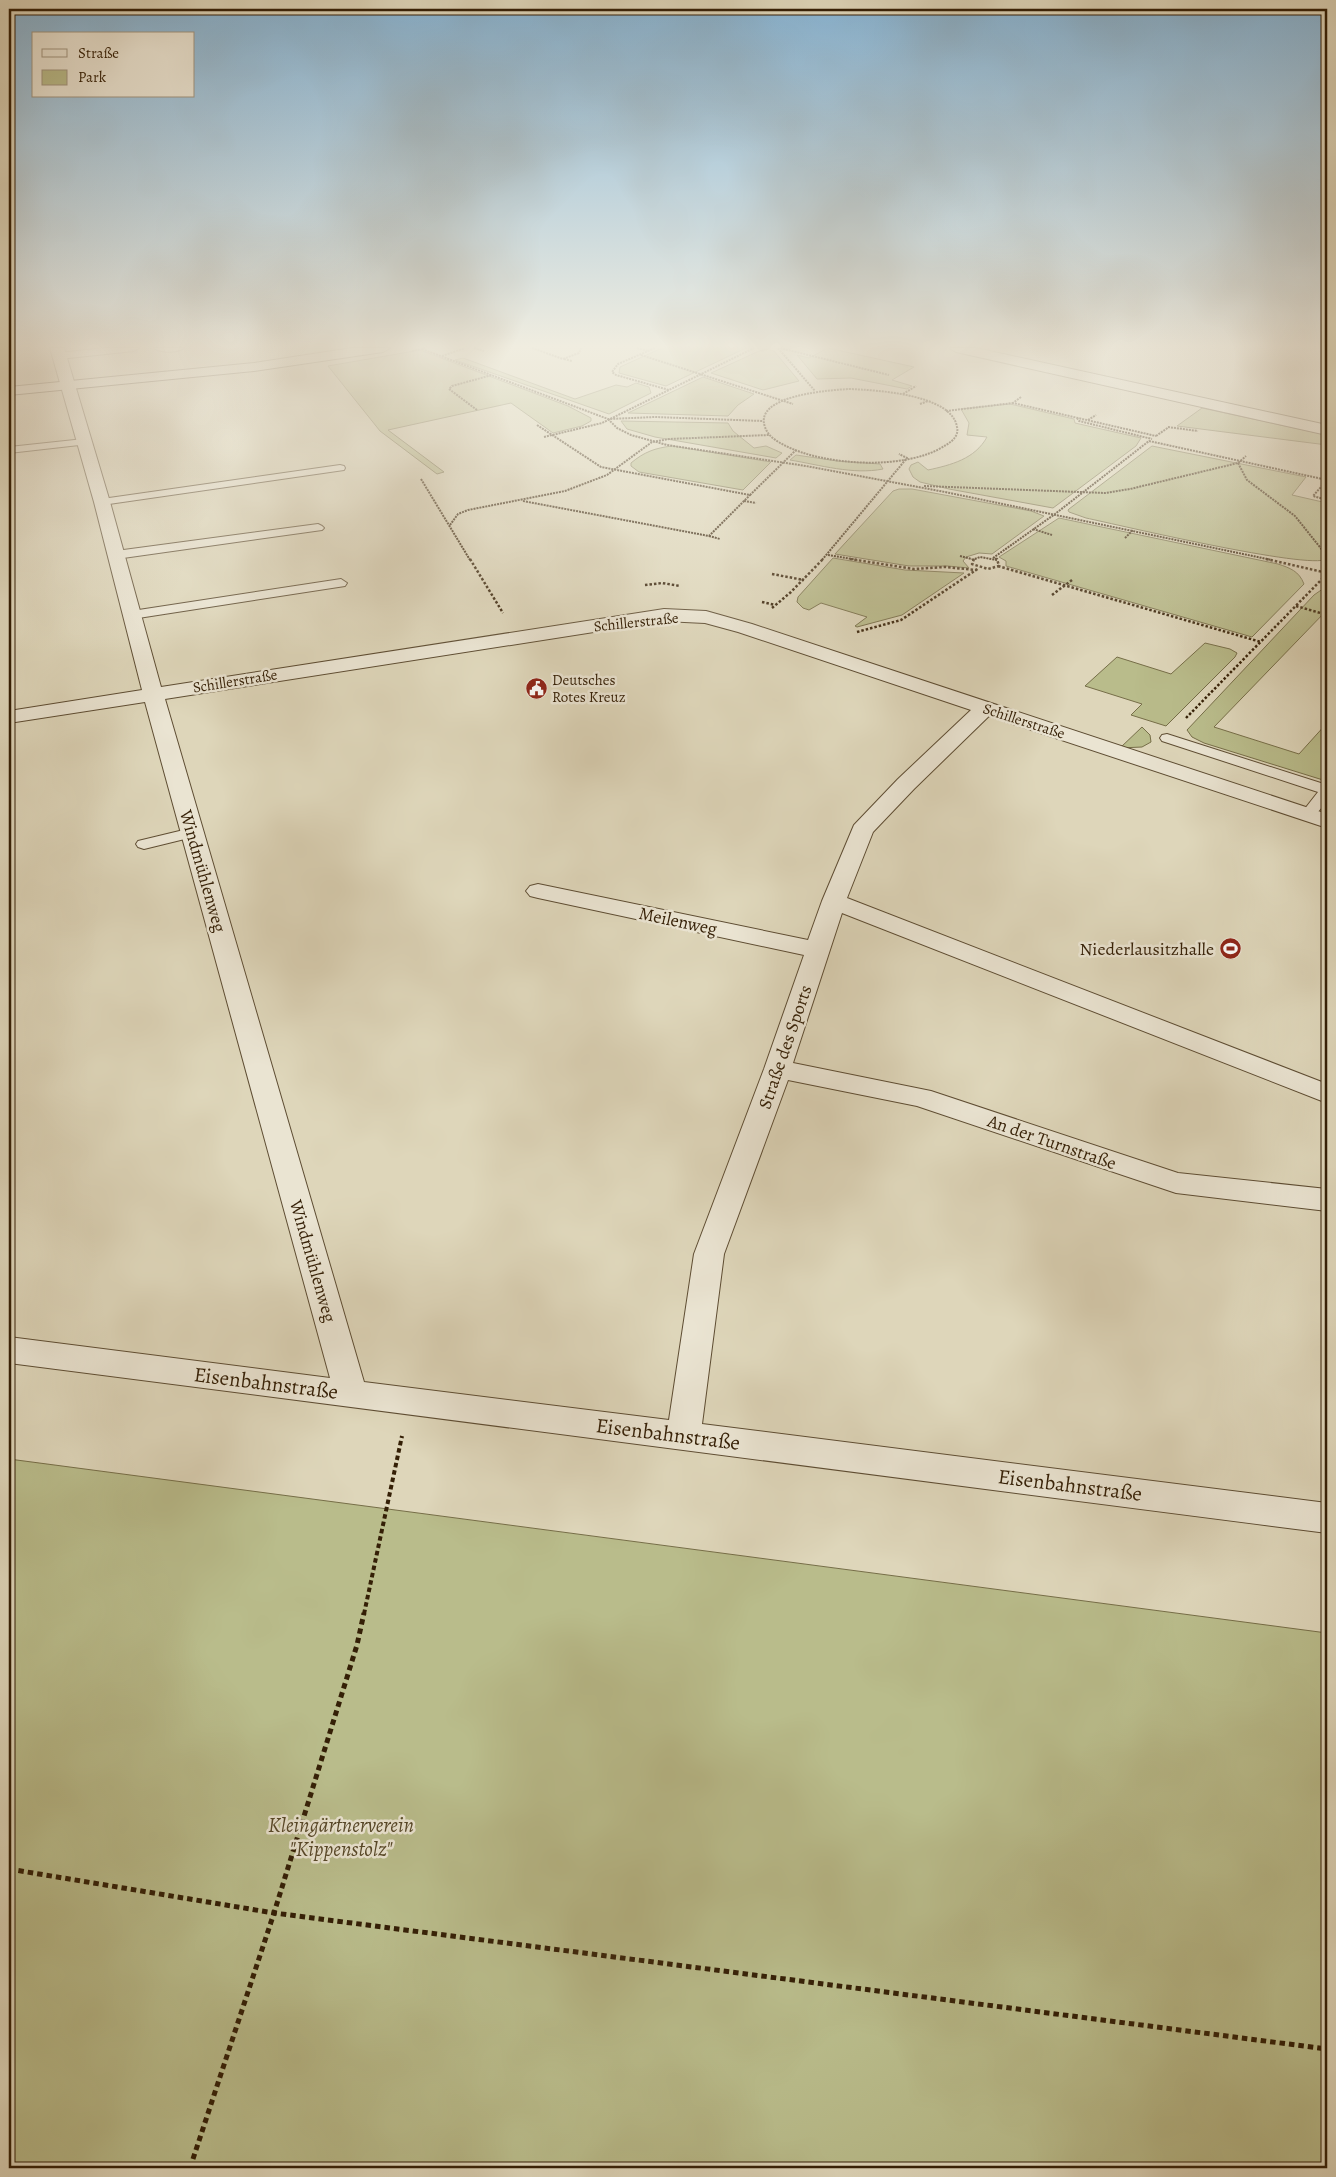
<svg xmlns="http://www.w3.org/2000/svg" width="1336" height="2177" viewBox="0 0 1336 2177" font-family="Alegreya,serif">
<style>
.green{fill:#b9bc8b;stroke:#766e48}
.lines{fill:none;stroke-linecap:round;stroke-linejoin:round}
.lane-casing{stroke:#5e4d33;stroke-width:2}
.street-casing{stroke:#5e4d33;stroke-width:2}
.secondary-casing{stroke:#341f06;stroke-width:2}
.path-far3{stroke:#341f06;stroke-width:2;stroke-dasharray:2 1;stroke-linecap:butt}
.path-far2{stroke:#341f06;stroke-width:2.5;stroke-dasharray:2.5 2;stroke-linecap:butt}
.path-far1{stroke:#341f06;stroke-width:4;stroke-dasharray:4.5 3;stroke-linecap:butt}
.path{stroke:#341f06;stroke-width:5;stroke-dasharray:5.5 4;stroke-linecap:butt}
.lane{fill:#eae4d2;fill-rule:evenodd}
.street{fill:#eae4d2;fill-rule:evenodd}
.secondary{fill:#eae4d2;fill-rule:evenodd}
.labels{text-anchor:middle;stroke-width:5;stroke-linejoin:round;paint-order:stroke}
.far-street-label{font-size:15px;fill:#341f06;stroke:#eae4d2}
.far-poi-label{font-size:15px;fill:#341f06;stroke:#eae4d2;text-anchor:start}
.street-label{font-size:18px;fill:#341f06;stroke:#eae4d2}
.poi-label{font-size:18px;fill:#341f06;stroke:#eae4d2;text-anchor:end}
.near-street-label{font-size:21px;fill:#341f06;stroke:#eae4d2}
.near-park-label{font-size:21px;font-style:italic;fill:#554627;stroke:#eae4d2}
</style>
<rect width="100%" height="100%" fill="#ded6ba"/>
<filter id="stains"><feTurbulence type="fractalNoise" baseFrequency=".004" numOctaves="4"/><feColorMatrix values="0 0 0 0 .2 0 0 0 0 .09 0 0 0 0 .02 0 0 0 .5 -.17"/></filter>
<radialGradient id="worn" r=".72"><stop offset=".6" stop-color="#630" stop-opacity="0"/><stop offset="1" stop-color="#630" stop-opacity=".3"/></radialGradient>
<g class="green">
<path d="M662 348H746L666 386 619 373 620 367Z"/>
<path d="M828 348 914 367 892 380 912 386 907 389 851 378 817 379 797 355 809 358Z"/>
<path d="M766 349 774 351 799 381 763 390 711 373 757 352Z"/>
<path d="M420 350 568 406 591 418V421L582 426 553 433 511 403 388 430 444 472 437 474 380 431 328 366Z"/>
<path d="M463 358 575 399 616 385 627 387 636 383 649 387 651 393 609 414 455 360Z"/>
<path d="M703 377 754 394 738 405 728 416 628 413Z"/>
<path d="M1010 404 1074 419 1075 423 1141 438 1136 446 1053 508 949 489 920 482 913 477 909 469 911 465 918 462 928 470C951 465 975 459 987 437L967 435 969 423 961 409Z"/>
<path d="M1202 408 1327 435V445L1177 426Z"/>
<path d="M621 421 728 423 733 431 754 448 766 446 782 453 776 458 655 437 627 429Z"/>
<path d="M672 446 771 462 743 490 639 472 631 466V463C644 452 655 448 672 446Z"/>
<path d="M1152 446 1306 477 1292 495 1327 503V559C1309 570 1119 525 1086 518L1069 512 1068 510 1069 509Z"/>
<path d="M796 455 837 461 880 464 883 469C853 475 820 465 790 460Z"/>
<path d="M899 489H912L1031 511 1044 516 992 554 979 553 966 557 963 561 969 568 948 566H909L835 554 893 491Z"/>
<path d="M1059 518 1278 564C1290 568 1299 571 1304 584L1252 637 1006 566V561L999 557Z"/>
<path d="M833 558 905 570 964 573 902 615 857 627 855 626 867 617 821 603 809 610 803 608 797 602 798 597Z"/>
<path d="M1327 586V610L1214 727 1299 754 1327 723V775L1323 780 1204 743 1192 737 1187 730 1314 595Z"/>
<path d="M1205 643 1230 649 1237 653 1235 657 1166 726 1131 715 1142 704 1085 686 1117 657 1171 674Z"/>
<path d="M1142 727 1150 735 1151 742 1142 747 1120 748Z"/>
<path d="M9 1459 1327 1633V2168H9Z"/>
</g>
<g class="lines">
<defs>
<g id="lane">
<path d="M104 348H139L134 351 59 359 54 356 59 353Z"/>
<path d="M154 348H184C177 353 161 353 154 348Z"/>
<path d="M84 439 88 440 89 442 88 444 9 453V447Z"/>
<path d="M340 465 344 466 345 468 344 470 102 505 96 502 102 499Z"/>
<path d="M318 524 322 526 324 528 322 530 116 559 110 555 116 551Z"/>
<path d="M341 579 347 583 345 586 132 619 126 615 132 611Z"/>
<path d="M1167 734 1327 785V801L1313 818H1303L1300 815 1318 792 1162 741 1160 738 1162 735Z"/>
<path d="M192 828 197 830 200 833 197 836 144 849 138 847 136 844 138 841Z"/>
</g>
<g id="street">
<path d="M50 348H64L110 502 161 687 664 609 706 611 752 624 1327 814V828L989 716 914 789 873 832 847 898 1327 1084V1103L842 913 793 1063 931 1091 1178 1173 1327 1189V1211L1176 1193 917 1106 788 1080 724 1254 702 1424 1327 1503V1533L9 1363V1337L330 1378 145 702 9 723V711L142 690 94 502ZM664 621 705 623 738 632 971 710 898 779 854 825 822 901 808 940 538 884 530 886 526 891 530 896 538 898 804 955 764 1069 694 1254 669 1420 364 1382 165 699Z"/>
<path d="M949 348H976L1327 425V435L956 352Z"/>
</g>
<path id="secondary" d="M352 348H390L383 352 254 371 9 395V387L254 363Z"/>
</defs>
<use href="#lane" class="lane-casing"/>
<use href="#street" class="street-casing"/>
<use href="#secondary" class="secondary-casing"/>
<g class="path-far3">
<path d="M474 348 484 351"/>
<path d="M532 348 563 359 579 353 581 348"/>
<path d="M637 348 649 351"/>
<path d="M655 348 618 364 612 372 616 375 669 390"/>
<path d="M778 348 815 391"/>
<path d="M780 348 889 375"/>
<path d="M1324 348 1327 349"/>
<path d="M422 349 608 419 655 417 763 421"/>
<path d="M412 351 425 348"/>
<path d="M641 355 793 404"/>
<path d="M442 356 465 348"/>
<path d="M564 359 572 361"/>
<path d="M849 389C875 390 952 394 957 427 959 435 953 441 946 445 907 471 824 466 784 445 776 441 768 436 765 427 753 395 831 390 849 389Z"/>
<path d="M903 394 916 386"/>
<path d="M1021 397 1013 403 1156 436"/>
<path d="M920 404 928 401"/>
<path d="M477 410 449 389 452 386 492 375"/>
<path d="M946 411 1013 403"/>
<path d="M1077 418 1079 421 1152 439"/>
<path d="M608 419 617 428 631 435 667 445 806 466 945 492 1272 560"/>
<path d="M1088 420 1096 415"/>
<path d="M537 425 601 467 750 495 796 450"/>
<path d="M1168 427 1198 431"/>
<path d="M1156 436 1169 427"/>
<path d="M544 437 602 423 754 348"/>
<path d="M1238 463 1247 480 1295 516 1327 556"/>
<path d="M421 479 470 560"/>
<path d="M924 486 1105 493 1130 489 1238 463 1246 456"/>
<path d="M523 501 709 536 750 495"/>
<path d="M744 501 756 503"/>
<path d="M450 525 458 514 468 510 565 491 607 475 652 442 669 439 769 435"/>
<path d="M1033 529 1052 535"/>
<path d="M709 536 720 539"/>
<path d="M1125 538 1133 530"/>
<path d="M828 555 858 560"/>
<path d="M960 556 972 559"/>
<path d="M993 558 1055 514 1149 441 1327 480 1313 496 1327 500"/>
<path d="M822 560 907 458 899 454"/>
<path d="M972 560 980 557 997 560"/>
</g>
<g class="path-far2">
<path d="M470 559 503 613"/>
<path d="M850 559 914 569 945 567 976 570"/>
<path d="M974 559 972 564 988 569 999 566 997 559H993"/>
<path d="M1266 559 1327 573"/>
<path d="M998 566 1261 642"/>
<path d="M772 574 804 580"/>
<path d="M645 585 662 583 680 586"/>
<path d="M1052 595 1072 580"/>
<path d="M762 602 775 605"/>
<path d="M1296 606 1324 614"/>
<path d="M772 608 791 592 823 559"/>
<path d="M857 632 901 620 979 568"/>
<path d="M1186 718 1327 574"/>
</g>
<path class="path-far1" d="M364 1614 402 1436"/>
<g class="path">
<path d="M9 1869 274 1913 1327 2049"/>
<path d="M190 2168 274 1913 357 1645 364 1613"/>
</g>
<use href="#lane" class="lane"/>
<use href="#street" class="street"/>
<use href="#secondary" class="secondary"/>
</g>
<linearGradient id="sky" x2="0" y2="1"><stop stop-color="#87b5d6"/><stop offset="0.53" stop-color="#f0ede0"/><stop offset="1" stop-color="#f0ede0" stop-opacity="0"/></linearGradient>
<rect width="1336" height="653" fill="url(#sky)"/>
<defs>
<symbol id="civic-disc" viewBox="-11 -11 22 22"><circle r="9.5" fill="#8f2418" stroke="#eae4d2"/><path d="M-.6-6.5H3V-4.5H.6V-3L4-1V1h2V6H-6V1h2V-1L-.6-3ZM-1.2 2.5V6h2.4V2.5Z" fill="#fff"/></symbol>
<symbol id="stadium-disc" viewBox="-11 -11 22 22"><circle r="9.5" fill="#8f2418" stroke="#eae4d2"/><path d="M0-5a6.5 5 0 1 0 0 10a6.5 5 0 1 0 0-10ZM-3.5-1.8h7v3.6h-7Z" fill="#fff"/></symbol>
</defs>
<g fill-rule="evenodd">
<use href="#civic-disc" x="524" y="676" width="25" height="25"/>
<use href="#stadium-disc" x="1218" y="936" width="25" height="25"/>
</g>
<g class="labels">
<g class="far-street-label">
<text transform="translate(636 622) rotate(-6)" y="5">Schillerstraße</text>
<text transform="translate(235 681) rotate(-9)" y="5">Schillerstraße</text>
<text transform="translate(1024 721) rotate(18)" y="5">Schillerstraße</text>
</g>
<g class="far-poi-label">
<text x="552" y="685">Deutsches<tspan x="552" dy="17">Rotes Kreuz</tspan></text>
</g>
<g class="street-label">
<text transform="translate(203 871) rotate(74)" y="6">Windmühlenweg</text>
<text transform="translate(678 921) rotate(12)" y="6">Meilenweg</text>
<text transform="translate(785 1047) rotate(-71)" y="6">Straße des Sports</text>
<text transform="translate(1052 1142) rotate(19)" y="6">An der Turnstraße</text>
<text transform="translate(313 1261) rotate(74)" y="6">Windmühlenweg</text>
</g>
<g class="poi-label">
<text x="1214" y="955">Niederlausitzhalle</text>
</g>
<g class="near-street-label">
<text transform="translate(266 1383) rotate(7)" y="7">Eisenbahnstraße</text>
<text transform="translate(668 1434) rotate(7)" y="7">Eisenbahnstraße</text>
<text transform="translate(1070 1485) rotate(7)" y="7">Eisenbahnstraße</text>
</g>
<g class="near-park-label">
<text x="341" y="1832">Kleingärtnerverein<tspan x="341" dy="24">"Kippenstolz"</tspan></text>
</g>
</g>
<rect width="1336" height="2177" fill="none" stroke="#ded6ba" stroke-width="30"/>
<rect x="10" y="10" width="1316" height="2157" fill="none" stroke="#341f06" stroke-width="2.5"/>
<rect x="15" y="15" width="1306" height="2147" fill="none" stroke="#341f06"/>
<rect x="32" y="32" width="162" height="65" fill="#eae4d2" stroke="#a19580"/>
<rect x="42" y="49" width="25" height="8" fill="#eae4d2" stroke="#a19580"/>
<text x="78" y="58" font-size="15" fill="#341f06">Straße</text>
<rect x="42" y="70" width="25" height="15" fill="#b9bc8b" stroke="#a19580"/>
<text x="78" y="82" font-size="15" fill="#341f06">Park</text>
<rect width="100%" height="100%" filter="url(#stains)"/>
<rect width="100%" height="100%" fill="url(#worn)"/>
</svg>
